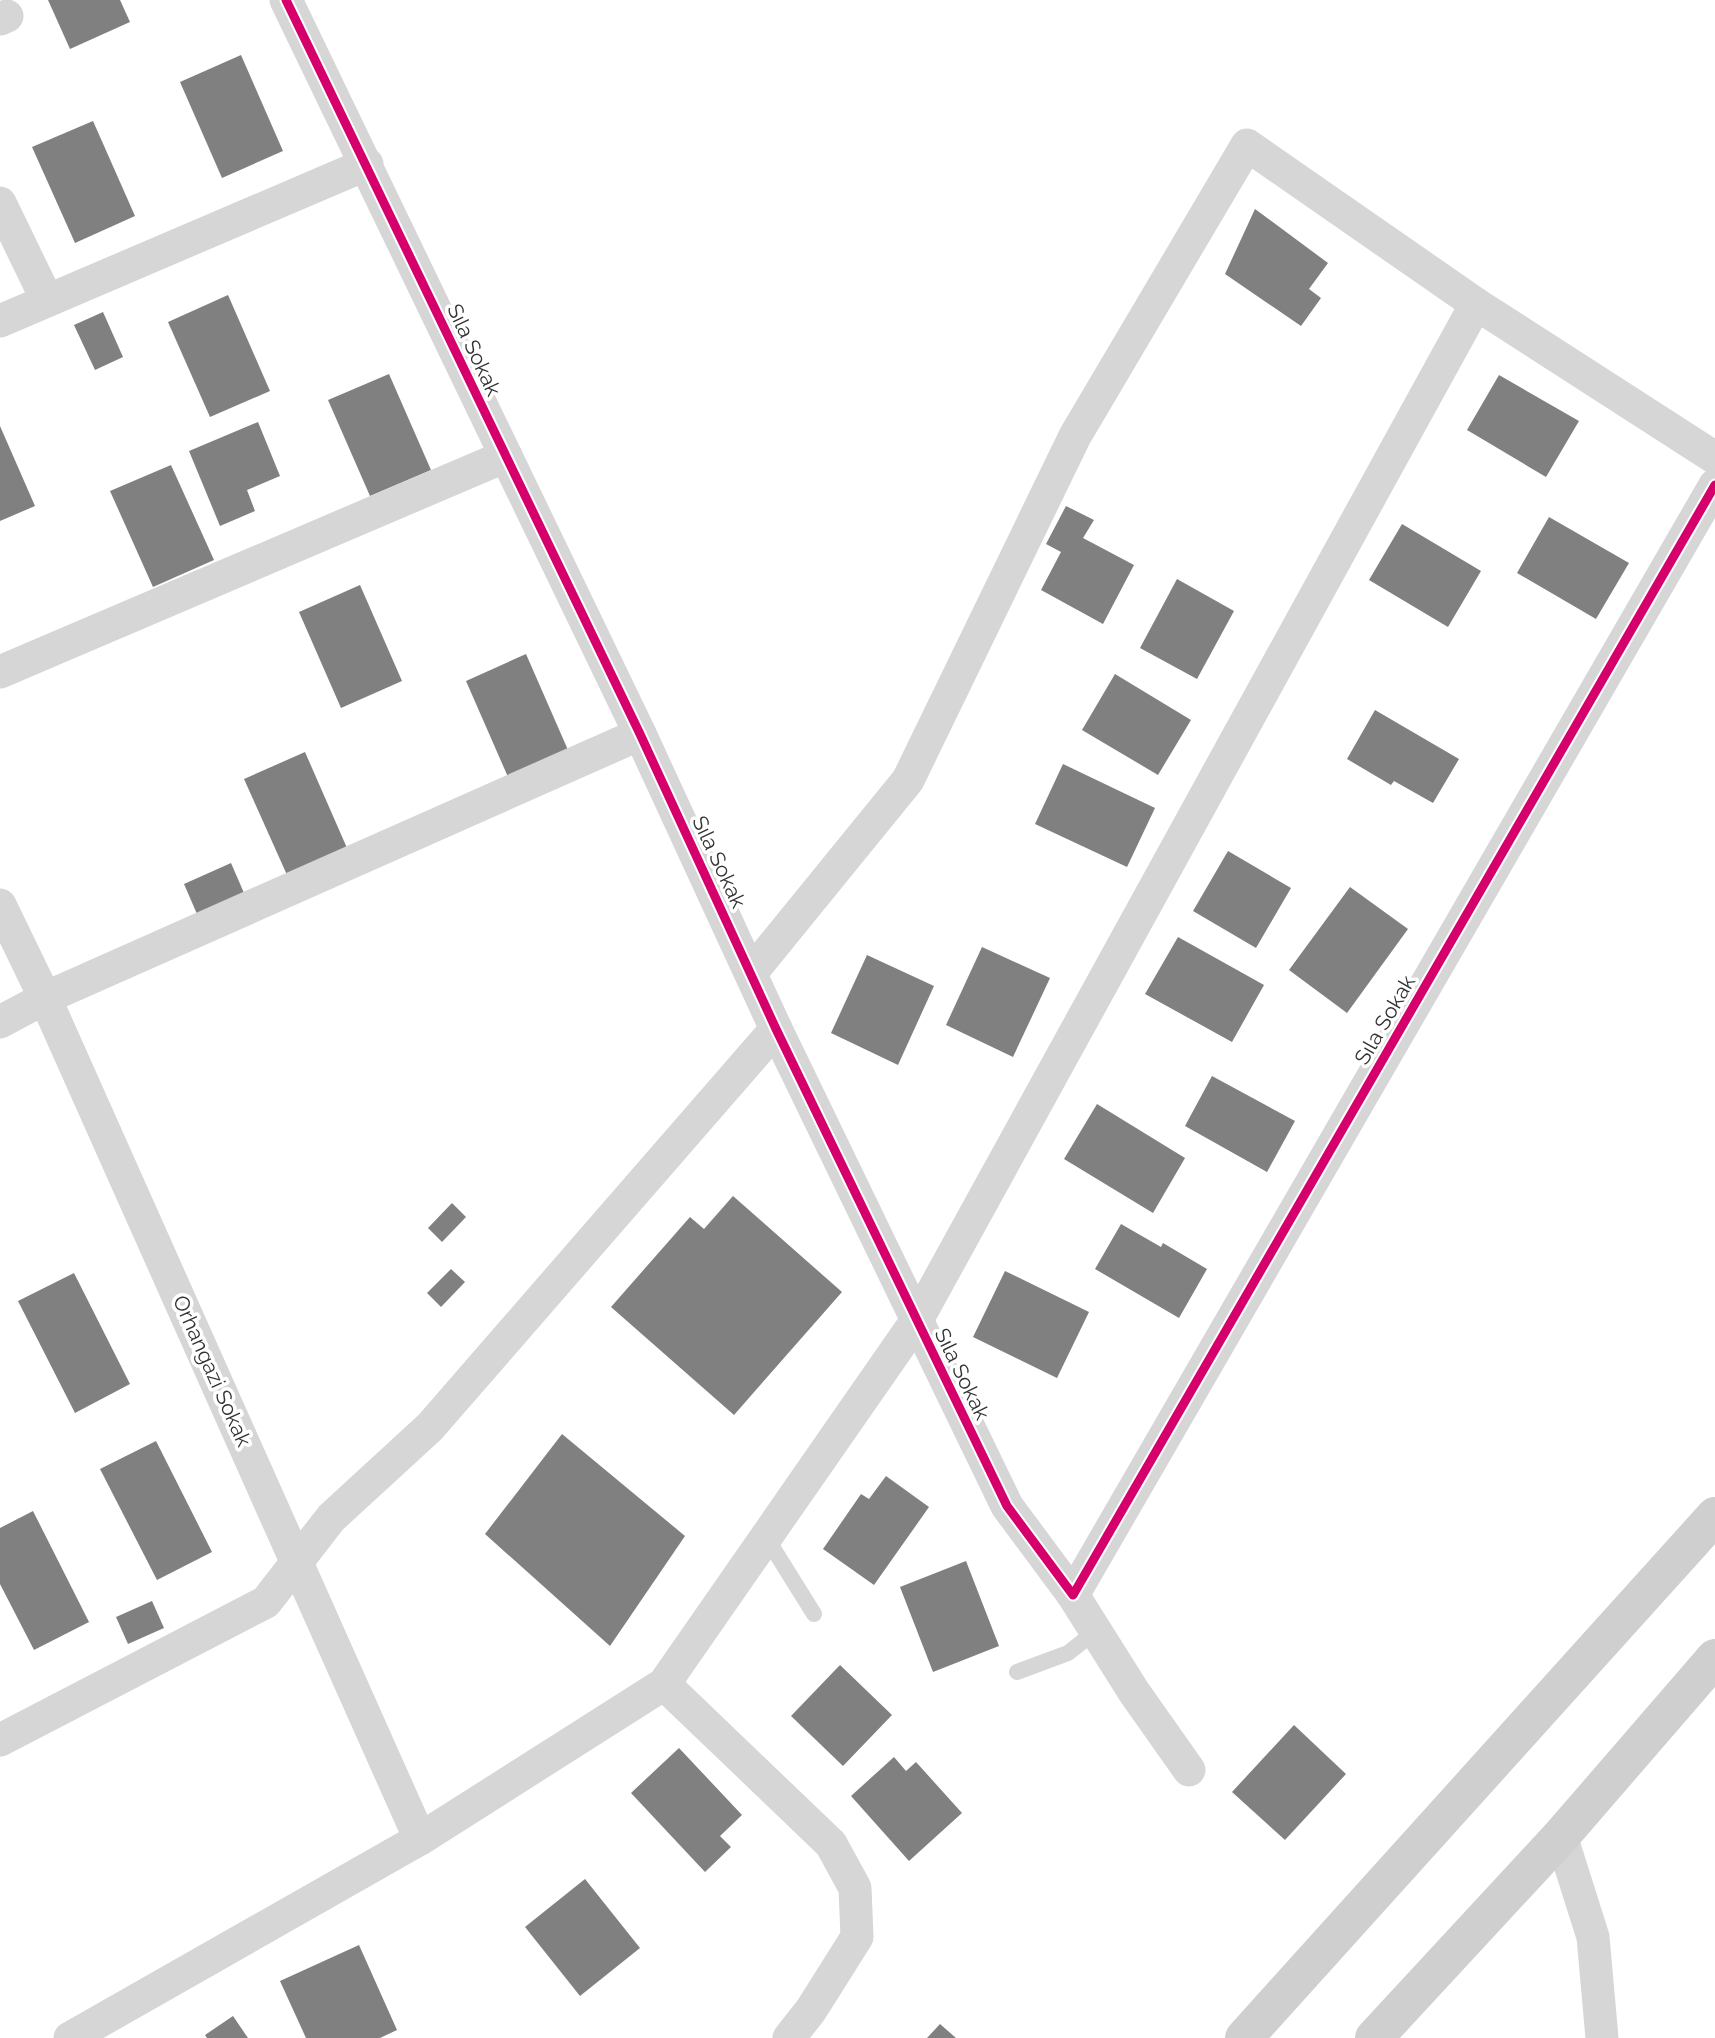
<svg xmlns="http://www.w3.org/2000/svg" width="1715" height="2038" viewBox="0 0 1715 2038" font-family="Raleway,sans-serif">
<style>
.building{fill:#808080}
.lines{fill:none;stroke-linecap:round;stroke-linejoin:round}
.lane{stroke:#d6d6d6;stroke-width:16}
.street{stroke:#d6d6d6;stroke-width:33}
.secondary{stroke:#cfcfcf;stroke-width:38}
.cycleway-casing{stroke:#fff;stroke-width:13}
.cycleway{stroke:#d6006c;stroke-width:9}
.labels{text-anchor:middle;stroke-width:7;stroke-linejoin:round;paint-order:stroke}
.street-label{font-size:21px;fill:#323232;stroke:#fff}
</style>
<rect width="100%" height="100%" fill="#fff"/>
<g class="building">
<path d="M48 0H120L130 22 70 49Z"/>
<path d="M241 55 283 151 222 178 180 82Z"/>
<path d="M93 121 135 216 75 243 32 147Z"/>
<path d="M1255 209 1328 263 1309 289 1321 298 1301 326 1225 274Z"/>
<path d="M228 295 270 391 210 417 168 322Z"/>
<path d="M103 312 123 357 95 370 74 325Z"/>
<path d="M389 374 431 470 370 496 328 400Z"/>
<path d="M1499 375 1579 421 1546 477 1467 430Z"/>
<path d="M258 422 280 476 247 490 255 511 220 526 189 451Z"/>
<path d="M0 426 35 506 0 521Z"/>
<path d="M171 465 214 560 153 587 110 491Z"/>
<path d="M1066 506 1094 520 1083 538 1134 565 1103 624 1041 590 1061 552 1046 544Z"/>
<path d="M1549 517 1629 563 1596 619 1517 573Z"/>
<path d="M1402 524 1481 571 1448 627 1369 580Z"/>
<path d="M1177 579 1234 611 1197 679 1140 648Z"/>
<path d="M360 585 402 681 341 708 299 612Z"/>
<path d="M526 654 568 750 508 777 466 681Z"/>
<path d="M1115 674 1191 720 1158 775 1082 730Z"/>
<path d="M1375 710 1459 759 1433 803 1394 781 1391 785 1347 759Z"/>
<path d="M305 752 347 848 287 875 244 779Z"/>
<path d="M1063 764 1155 808 1127 867 1035 824Z"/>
<path d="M1228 851 1291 888 1256 948 1193 911Z"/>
<path d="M231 863 244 893 197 914 184 884Z"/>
<path d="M1350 887 1408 929 1347 1013 1289 970Z"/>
<path d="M1178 937 1264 985 1232 1042 1145 994Z"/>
<path d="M982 947 1050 978 1013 1057 946 1025Z"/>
<path d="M867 955 934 986 898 1065 831 1033Z"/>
<path d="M1212 1076 1295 1121 1267 1172 1185 1126Z"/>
<path d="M1097 1104 1185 1158 1153 1213 1064 1159Z"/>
<path d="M733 1196 842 1292 734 1415 611 1307 690 1217 704 1229Z"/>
<path d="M452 1203 466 1217 442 1242 428 1228Z"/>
<path d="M1121 1224 1161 1247 1163 1243 1207 1269 1179 1318 1095 1269Z"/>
<path d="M451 1269 465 1282 441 1307 427 1293Z"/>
<path d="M1005 1271 1089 1312 1057 1378 973 1337Z"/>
<path d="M74 1273 130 1384 75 1413 18 1301Z"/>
<path d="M562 1434 685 1536 610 1646 485 1534Z"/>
<path d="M156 1441 212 1552 157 1580 100 1469Z"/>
<path d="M886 1476 929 1507 874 1585 823 1549 861 1494 869 1499Z"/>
<path d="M33 1511 89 1622 34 1650 0 1584V1528Z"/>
<path d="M966 1561 999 1646 933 1672 900 1587Z"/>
<path d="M152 1601 164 1628 128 1644 116 1617Z"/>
<path d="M840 1665 892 1715 843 1766 791 1716Z"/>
<path d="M1294 1725 1346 1774 1285 1840 1232 1792Z"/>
<path d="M679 1748 742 1815 720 1836 731 1847 705 1872 631 1793Z"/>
<path d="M894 1757 906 1771 916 1762 962 1813 909 1861 851 1796Z"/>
<path d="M585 1879 640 1948 580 1996 525 1927Z"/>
<path d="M359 1945 397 2030 380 2038H306L280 1981Z"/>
<path d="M233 2016 248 2038H207L205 2035Z"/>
<path d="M940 2024 956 2038H927Z"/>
</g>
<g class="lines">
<g class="lane">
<path d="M766 1537 814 1614"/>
<path d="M1017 1672 1068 1653 1096 1631"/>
</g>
<g class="street">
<path d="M286 0 640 734 776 1029 1007 1506 1073 1595 1715 485"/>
<path d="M0 19 7 16"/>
<path d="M0 203 47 300"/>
<path d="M0 321 367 164"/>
<path d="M0 672 506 456"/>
<path d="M0 905 45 998 420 1839"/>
<path d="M751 973 908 780 1075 436 1247 145 1476 304"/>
<path d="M0 1022 45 998 640 734"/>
<path d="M1073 1595 1134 1692 1189 1770"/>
<path d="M664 1684 831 1844 855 1888 857 1937 811 2010 789 2038"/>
<path d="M0 1740 266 1602 331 1518 430 1427 776 1029"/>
<path d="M1561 1836 1593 1937 1602 2038"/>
<path d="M70 2038 420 1839 664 1684 917 1320 1476 304 1715 458"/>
</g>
<g class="secondary">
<path d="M1244 2038 1715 1516"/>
<path d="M1374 2038 1561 1836 1715 1658"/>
</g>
<defs>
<path id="cycleway" d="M286 0 640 734 776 1029 1007 1506 1073 1595 1715 485"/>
</defs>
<use href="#cycleway" class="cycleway-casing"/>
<use href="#cycleway" class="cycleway"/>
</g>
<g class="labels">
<g class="street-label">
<text transform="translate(474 350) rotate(65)" y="7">Sıla Sokak</text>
<text transform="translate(719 862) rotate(65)" y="7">Sıla Sokak</text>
<text transform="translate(1385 1020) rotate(-60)" y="7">Sıla Sokak</text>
<text transform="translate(212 1371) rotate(66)" y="7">Orhangazi Sokak</text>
<text transform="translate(962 1374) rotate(64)" y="7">Sıla Sokak</text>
</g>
</g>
</svg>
